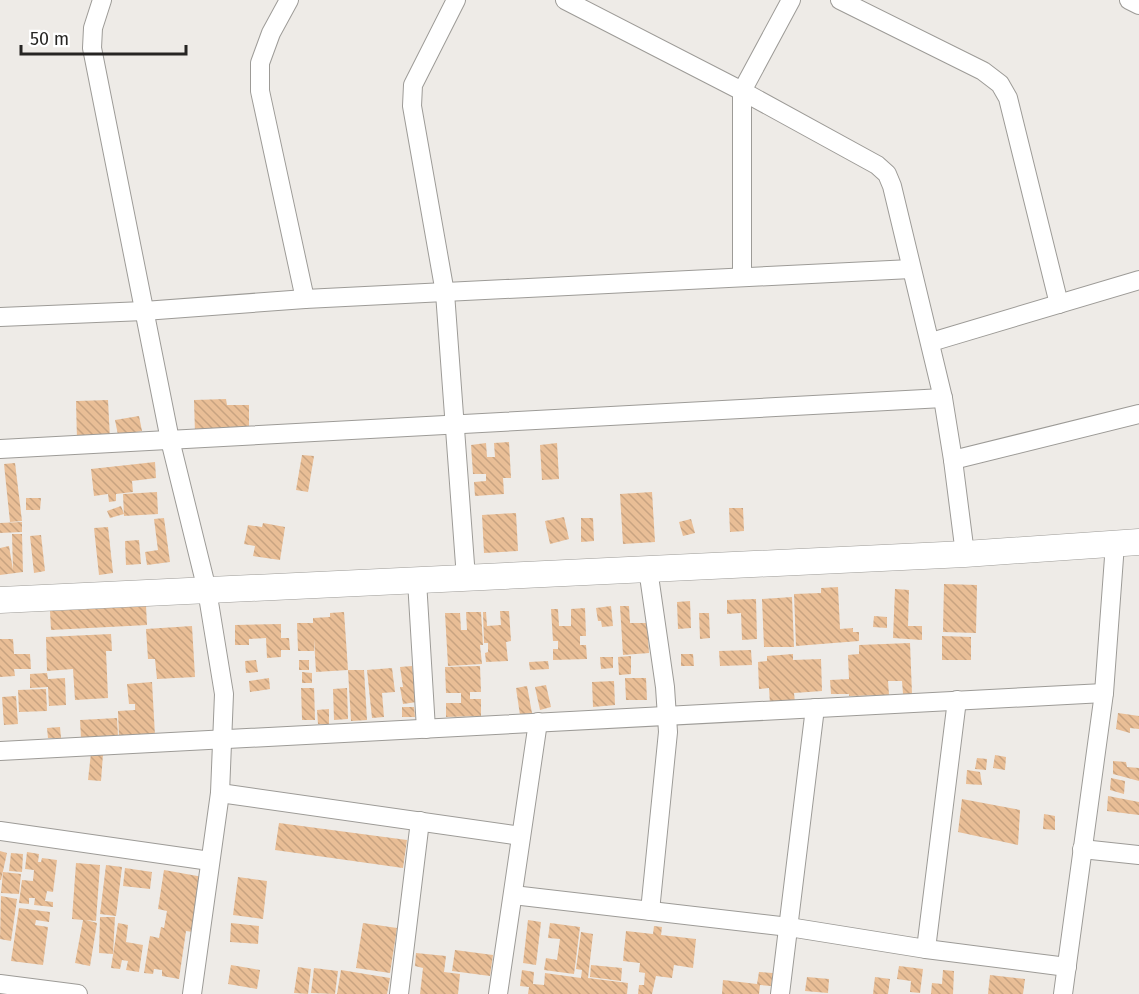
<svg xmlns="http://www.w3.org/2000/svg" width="1139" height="994" viewBox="0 0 1139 994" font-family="'Fira Sans',sans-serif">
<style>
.building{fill:url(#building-back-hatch)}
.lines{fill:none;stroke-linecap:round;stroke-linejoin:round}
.street-casing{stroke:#9d9b97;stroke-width:20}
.secondary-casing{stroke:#9d9b97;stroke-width:27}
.street{stroke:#fff;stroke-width:18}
.secondary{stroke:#fff;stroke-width:26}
</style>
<defs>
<pattern id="building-back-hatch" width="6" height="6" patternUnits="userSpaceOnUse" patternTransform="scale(1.5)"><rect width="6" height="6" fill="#e9be96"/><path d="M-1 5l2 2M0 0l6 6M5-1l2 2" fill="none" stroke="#c8a381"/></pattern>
</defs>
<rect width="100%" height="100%" fill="#eeebe7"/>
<g class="building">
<path d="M226 399 227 405H249V432L195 433 194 400Z"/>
<path d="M108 400 110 439 77 440 76 401Z"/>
<path d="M139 416 142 431 118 435 115 420Z"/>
<path d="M509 442 511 478H503L504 494 475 496 474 482 486 481V474H473L471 445 486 443 487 457H495L494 443Z"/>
<path d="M557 443 559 479 542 480 540 445Z"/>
<path d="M302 455 314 456 308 492 296 490Z"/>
<path d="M155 462 156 478 132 481 133 492 116 494V501L109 502 108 494 94 496 91 469Z"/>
<path d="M15 463 22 521 10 522 4 464Z"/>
<path d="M157 492 158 514 124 516 123 494Z"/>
<path d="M652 492 655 542 623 544 620 494Z"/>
<path d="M26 498H41L40 510H26Z"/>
<path d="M121 506 124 514 110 518 107 511Z"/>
<path d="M729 508H743L744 531 730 532Z"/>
<path d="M516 513 518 551 484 553 482 515Z"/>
<path d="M564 517 569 539 550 544 545 521Z"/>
<path d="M164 518 170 562 147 565 145 552 158 550 154 519Z"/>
<path d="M581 518H593L594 541 581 542Z"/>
<path d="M691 519 695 533 683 536 679 522Z"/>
<path d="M22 522V532L0 533V523Z"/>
<path d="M263 523 285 527 280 560 253 556 255 546 244 544 248 525 262 527Z"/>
<path d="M108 527 113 573 99 575 94 528Z"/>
<path d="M12 534H22L23 572 0 575V548L9 546 13 570Z"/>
<path d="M41 535 45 571 34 573 30 536Z"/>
<path d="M139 540 141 564 126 565 125 541Z"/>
<path d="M944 584 977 585 976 633 943 632Z"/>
<path d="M838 587 840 629 853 628V632H859V641L796 646 794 594 821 593V588Z"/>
<path d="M895 589 909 590 908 626H922V640L893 638Z"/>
<path d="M792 597 794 647H764L762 599Z"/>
<path d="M756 599 757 639 742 640 741 613 727 614V600Z"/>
<path d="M690 601 691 628 678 629 677 602Z"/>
<path d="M146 606 147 625 51 630 50 611Z"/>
<path d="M611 606 613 626 602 627 601 621H598L596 608Z"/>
<path d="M620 606H629L630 623H647L649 653 623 655Z"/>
<path d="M585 608 586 636H580V645H586L587 659 553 660V649H558V641H553L551 609H558L559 626H571V609Z"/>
<path d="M500 611H509L511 641 506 642 508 661 486 662 485 653 488 652V643H484L483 612H486L487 626 501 625Z"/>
<path d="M344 612 348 670 316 672 314 639V651H298L297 623H313V618L330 617V613Z"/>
<path d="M466 612H481L483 645H480L482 664 448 666 445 613H460L461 630H467Z"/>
<path d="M699 613H709L710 638 700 639Z"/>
<path d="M874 616 887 617V628L873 627Z"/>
<path d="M281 624V638H289L290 650H281V657L267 658 266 638 249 639V645H235V625Z"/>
<path d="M192 626 195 677 157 679 155 659H148L146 629Z"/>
<path d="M111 634 112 651H106L108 698 75 700 73 669 47 671 46 637Z"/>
<path d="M942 636 971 637V660H942Z"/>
<path d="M0 639H13L14 654H30L31 669H14L15 676 0 677Z"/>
<path d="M910 643 912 694H903L902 681H888L889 695 849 696V694H831L830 680 849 679 848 655 859 654V645Z"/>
<path d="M751 650 752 665 720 666 719 651Z"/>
<path d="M681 654H693L694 666H681Z"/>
<path d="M793 654V660L821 659 822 691 794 693 795 703 770 704 769 688 759 689 758 662 767 661V656Z"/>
<path d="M631 656V674L619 675 618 657Z"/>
<path d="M600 657H613V668L601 669Z"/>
<path d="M256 660 258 672 246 673 245 661Z"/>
<rect x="299" y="660" width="10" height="10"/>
<path d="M548 661 549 669 530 670 529 662Z"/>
<path d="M412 666 417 702 403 704 400 687H403L400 667Z"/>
<path d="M480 666 481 692H470V699H481V716L446 717V703H461V693H446L445 667Z"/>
<path d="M392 668 395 692 382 693 384 717 372 718 367 670Z"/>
<path d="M348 670H364L367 720 351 721Z"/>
<path d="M302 672 312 673V683H302Z"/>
<path d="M47 673 48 679 65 678 66 705 49 706 48 687 30 688V674Z"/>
<path d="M269 678 270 689 250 692 249 681Z"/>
<path d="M625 678H646L647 700H626Z"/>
<path d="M614 681 615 705 593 707 592 682Z"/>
<path d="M152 682 155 736 119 738 118 711 135 710V704H129L127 684Z"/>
<path d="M546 685 551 707 540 710 535 687Z"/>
<path d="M527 686 532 713 520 715 516 688Z"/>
<path d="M301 688H314L315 720H302Z"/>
<path d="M347 688 348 719 334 720 333 689Z"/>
<path d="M46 689 47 711 19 712 18 690Z"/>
<path d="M16 696 18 724 4 725 2 697Z"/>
<path d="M402 707H414L415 717H402Z"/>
<path d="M329 709V724H318L317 710Z"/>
<path d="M1118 713 1139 716V729L1130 728V733L1116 729Z"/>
<path d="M117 718 118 736 81 738 80 720Z"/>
<path d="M60 727 61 738H48L47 728Z"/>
<path d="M91 753 103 754 101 781 88 780Z"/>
<path d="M995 755 1006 757 1005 770 993 768Z"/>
<path d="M977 758 987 759 986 770 975 769Z"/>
<path d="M1113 761 1126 762 1127 767 1139 768V781L1113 774Z"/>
<path d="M967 770 980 772 982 785 966 784Z"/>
<path d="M1111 778 1125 781 1124 794 1110 790Z"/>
<path d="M1108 796 1139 802V815L1107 811Z"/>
<path d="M962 799 1020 810 1018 845 958 832Z"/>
<path d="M1044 814 1055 816V830L1043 829Z"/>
<path d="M279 823 407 840 403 868 275 850Z"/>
<path d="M0 851 7 853 1 880H0Z"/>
<path d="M27 852 39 854 38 862H41L42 858 57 860 53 892 47 891 45 901 53 902V907L34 905 35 898H29V904L19 903 22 880 33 881 34 870 25 869Z"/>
<path d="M11 853 23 854 22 872 9 871Z"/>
<path d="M76 863 100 865 96 921 86 920 97 923 90 966 75 963 83 920 72 919Z"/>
<path d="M106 865 122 867 116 916 100 914Z"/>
<path d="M125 868 152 872 150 889 123 886Z"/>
<path d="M164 870 203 877 193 932 186 931 179 979 162 976V970L154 969 153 974 144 973 150 936 159 938 161 927 164 928 167 911 158 909Z"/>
<path d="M3 872 21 874 19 894 1 893Z"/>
<path d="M238 877 267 881 263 919 233 915Z"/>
<path d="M1 896 17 899 11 941 0 939Z"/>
<path d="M19 908 50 912 49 922 36 920 35 925 48 927 43 965 11 961Z"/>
<path d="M100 917H115L113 954 99 953Z"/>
<path d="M528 920 541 922 536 965 523 963Z"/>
<path d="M118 923 128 925 126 942 143 945 139 972 126 970 128 961 122 960 120 969 111 968Z"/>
<path d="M231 923 259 926 258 944 230 942Z"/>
<path d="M363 923 397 928 390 973 356 968Z"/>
<path d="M550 923 580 927 574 974 544 970 546 958 557 960 560 939 548 938Z"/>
<path d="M654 926 662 927 661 935 696 939 693 968 674 965 672 978 656 976 652 994H638L639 985H644L645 973 639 972 640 963 623 961 626 931 653 934Z"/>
<path d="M581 932 593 934 588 978 628 983 627 994H528L529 987 520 986 522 970 534 972 533 984 544 985 545 973 581 978 582 970 576 969Z"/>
<path d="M455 950 493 955 490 976 452 971Z"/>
<path d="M416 953 446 956 444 972 460 974 458 994H420L423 968 415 966Z"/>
<path d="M231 965 260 970 257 989 228 984Z"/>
<path d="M591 965 622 968 621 981 590 977Z"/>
<path d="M899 966 923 969 920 993 910 992 911 981 897 979Z"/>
<path d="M298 967 311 969 308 994 294 993Z"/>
<path d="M314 968 338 971 335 994 311 993Z"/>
<path d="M341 970 390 978 387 994H337Z"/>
<path d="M943 970 954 971 953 994H931L932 983 942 984Z"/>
<path d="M759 972 773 973 771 986 760 985 759 994H722L723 980 757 984Z"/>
<path d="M990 975 1025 979 1023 994H988Z"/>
<path d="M807 977 829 979 828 993 805 991Z"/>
<path d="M875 977 890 979 888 994H873Z"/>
</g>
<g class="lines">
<defs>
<g id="street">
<path d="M102 0 93 28 92 48 170 440 207 590 224 694 220 793 192 994"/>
<path d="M289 0 271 33 260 63V91L305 299"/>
<path d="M456 0 413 85 412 106 445 293 466 578"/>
<path d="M565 0 742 91 877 165 887 174 892 186 943 398 953 460 965 554"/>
<path d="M840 0 983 71 1000 84 1008 98 1059 304"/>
<path d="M1129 0 1139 5"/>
<path d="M742 277V91L791 0"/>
<path d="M0 317 144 311 305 299 911 269"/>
<path d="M931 342 1139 280"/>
<path d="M0 449 943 398"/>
<path d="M953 460 1139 414"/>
<path d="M648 569 665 687 668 732 650 911"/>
<path d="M417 581 426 729"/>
<path d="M0 751 1104 693"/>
<path d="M220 793 521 836"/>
<path d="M0 831 210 861"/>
<path d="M1082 849 1139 855"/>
<path d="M513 895 789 927 926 949 1067 967"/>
<path d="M926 949 957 700"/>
<path d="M0 984 78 994"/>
<path d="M399 994 420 821"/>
<path d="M498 994 538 722"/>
<path d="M780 994 815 708"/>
<path d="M1063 994 1104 693 1115 544"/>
</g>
<path id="secondary" d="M0 600 965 554 1139 542"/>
</defs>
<use href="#street" class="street-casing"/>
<use href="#secondary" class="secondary-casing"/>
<use href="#street" class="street"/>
<use href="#secondary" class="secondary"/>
</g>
<path d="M21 45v9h165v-9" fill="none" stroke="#262523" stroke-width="3"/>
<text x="30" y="45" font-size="18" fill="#262523" stroke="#ffffff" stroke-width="4.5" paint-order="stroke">50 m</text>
</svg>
